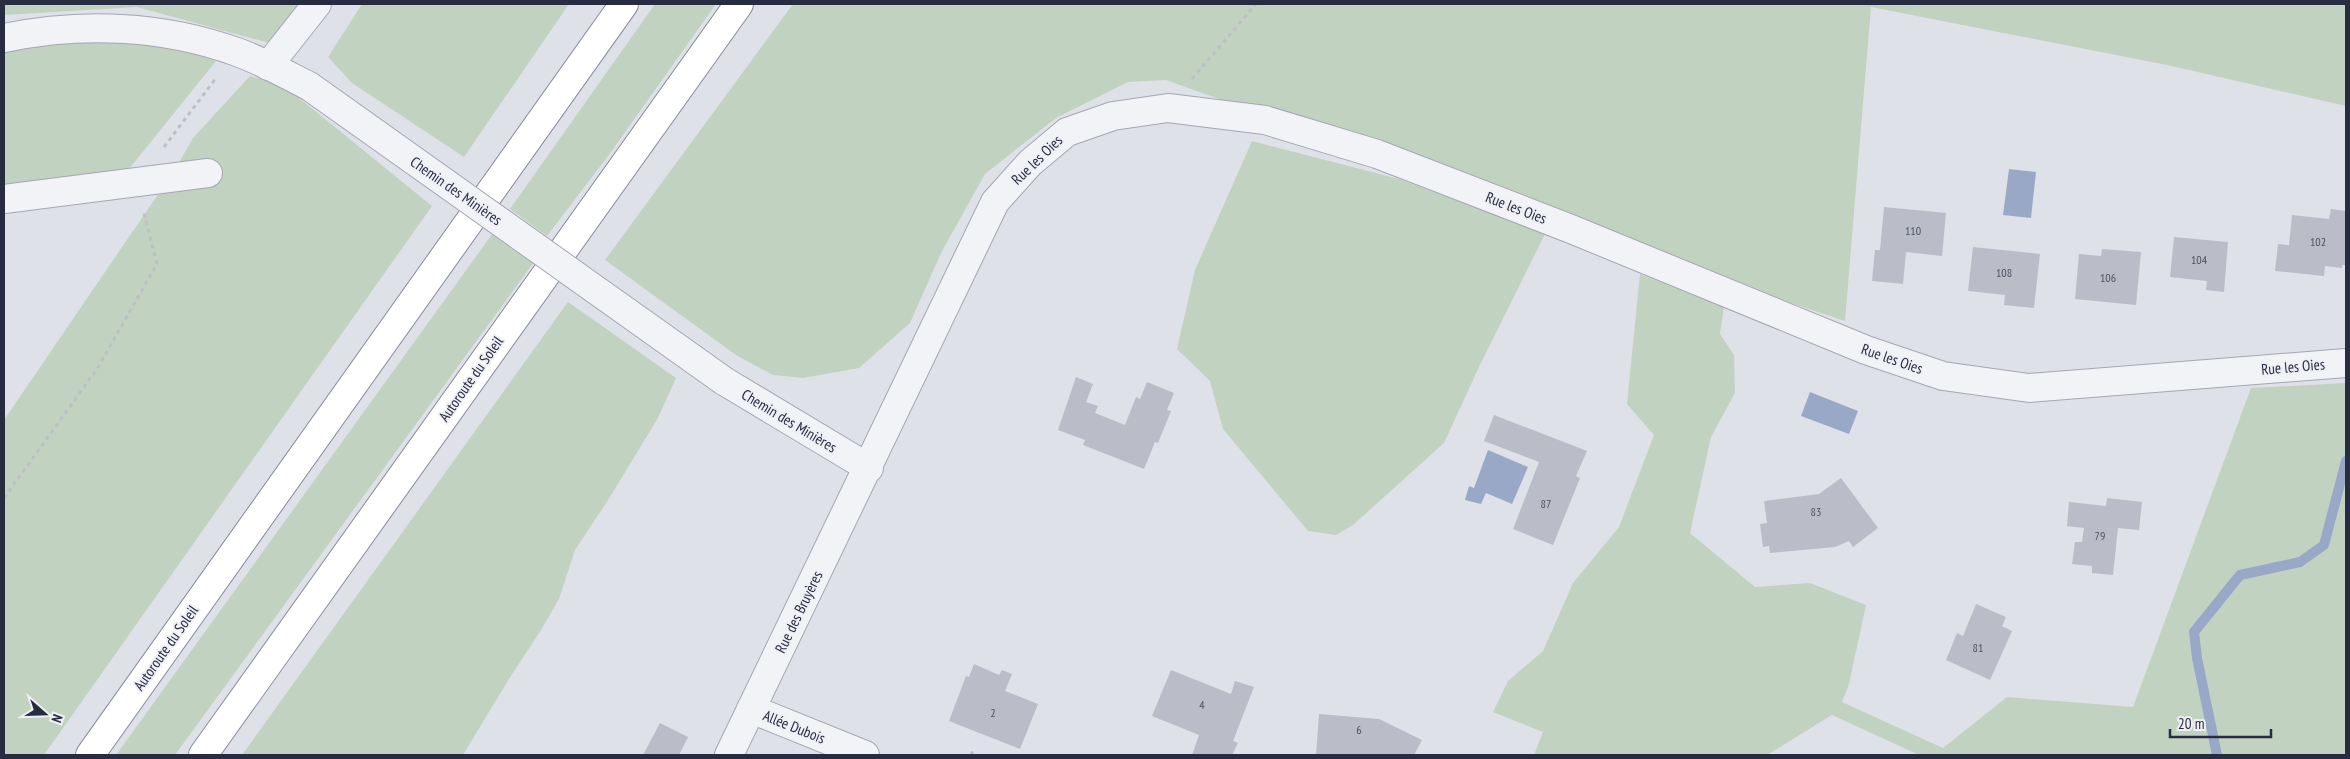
<svg xmlns="http://www.w3.org/2000/svg" width="2350" height="759" viewBox="0 0 2350 759" font-family="'PT Sans Narrow',sans-serif">
<style>
.green{fill:#c2d2c0}
.water{fill:#9aa8c8}
.lines{fill:none;stroke-linecap:round;stroke-linejoin:round}
.stream{stroke:#9aa8c8;stroke-width:10}
.building{fill:#babcc8}
.minor-casing{stroke:#a4a7b2;stroke-width:30}
.highway-casing{stroke:#878c9f;stroke-width:30}
.path{stroke:#bdbfc7;stroke-width:3;stroke-dasharray:4 4;stroke-linecap:butt}
.minor{stroke:#f2f3f7;stroke-width:28}
.highway{stroke:#fff;stroke-width:28}
.minor-bridge-casing{stroke:#a4a7b2;stroke-width:30;stroke-linecap:butt}
.minor-bridge{stroke:#f2f3f7;stroke-width:28}
.labels{text-anchor:middle;stroke-width:4;stroke-linejoin:round;paint-order:stroke}
.number-label{font-size:12px;fill:#4c5062}
.street-label{font-size:15px;fill:#282c40;stroke:#eff0f6}
</style>
<rect width="100%" height="100%" fill="#dfe1e8"/>
<g class="green">
<path d="M4 4H300L273 44 137 7 4 15Z"/>
<path d="M362 4H569L464 157 352 83 328 57Z"/>
<path d="M655 4H716L611 152 547 236 510 209Z"/>
<path d="M793 4H2346V106L2167 65 1871 7 1845 321 1725 281 1166 80 1128 82 1056 118 985 174 941 253 910 323 859 368 803 378 773 375 736 355 605 260Z"/>
<path d="M60 40H119L166 45 216 61 125 174 4 189V52Z"/>
<path d="M250 76 282 84 432 206 44 755H4V420L176 168 193 138Z"/>
<path d="M1252 141 1399 179 1545 234 1479 367 1444 443 1353 525 1336 535 1308 531 1223 429 1210 381 1177 349 1195 270Z"/>
<path d="M493 233 534 262 175 755H116Z"/>
<path d="M1640 274 1724 307 1720 334 1734 355 1735 393 1711 437 1690 533 1755 587 1810 583 1866 605 1849 684 1842 702 1943 748 2007 697 2133 707 2251 388 2346 383V755H1919L1832 715 1767 755H1534L1543 732 1493 712 1508 681 1543 651 1573 583 1619 527 1654 435 1627 404Z"/>
<path d="M568 302 676 378 658 418 610 497 575 550 559 599 541 630 509 679 463 755H242Z"/>
</g>
<g class="water">
<path d="M2009 169 2036 172 2031 218 2003 215Z"/>
<path d="M1810 392 1858 411 1849 434 1801 416Z"/>
<path d="M1488 450 1528 467 1512 504 1486 493 1481 504 1465 500 1469 486 1474 488Z"/>
</g>
<g class="lines">
<path class="stream" d="M2217 755 2197 658 2194 632 2240 575 2300 562 2324 545 2346 461"/>
</g>
<g class="building">
<path d="M1884 207 1946 213 1942 256 1906 252 1903 284 1872 281 1875 250H1880Z"/>
<path d="M2331 209 2346 211V265H2342V268L2325 266 2324 276 2275 271 2278 244 2289 245 2292 215 2329 219Z"/>
<path d="M2174 237 2228 242 2224 292 2206 290 2207 281 2170 277Z"/>
<path d="M1973 247 2040 254 2034 308 2004 305 2005 295 1968 291Z"/>
<path d="M2102 249 2141 252 2136 305 2075 299 2079 254 2101 256Z"/>
<path d="M1076 377 1093 384 1086 402 1098 406 1095 413 1125 425 1136 397 1140 399 1147 382 1174 393 1167 410 1171 411 1158 443 1155 442 1144 469 1083 445 1085 440 1058 430Z"/>
<path d="M1494 415 1587 451 1576 476 1580 478 1553 545 1513 529 1539 462 1484 441Z"/>
<path d="M1841 478 1878 528 1853 547 1849 541 1835 547 1770 553 1769 546 1763 547 1760 524 1767 523 1764 501 1819 494Z"/>
<path d="M2107 498 2142 502 2139 530 2118 528 2113 575 2092 573V566L2072 564 2075 542H2082L2084 528 2067 526 2069 502 2106 506Z"/>
<path d="M1976 604 2006 617 2002 626 2012 631 1990 680 1946 660 1957 633 1963 636Z"/>
<path d="M974 664 999 675 1002 670 1012 674 1005 691 1038 704 1020 749 949 721 966 676 969 677Z"/>
<path d="M1171 670 1231 694 1235 681 1254 687 1233 741 1238 743 1232 755H1192L1199 735 1152 716Z"/>
<path d="M1319 714 1379 719 1422 740 1414 755H1316Z"/>
<path d="M660 723 688 737 679 755H643Z"/>
</g>
<g class="lines">
<defs>
<g id="minor">
<path d="M4 38C81 22 162 25 237 52 262 61 285 74 309 86"/>
<path d="M268 66 317 4"/>
<path d="M4 199 208 173"/>
<path d="M724 381 869 468"/>
<path d="M751 709 865 755"/>
<path d="M729 755 995 202 1030 163 1067 132 1113 116 1168 108 1265 120 1377 154 1571 229 1866 350 1943 376 2029 388 2346 363"/>
</g>
<g id="highway">
<path d="M90 755 624 4"/>
<path d="M203 755 739 4"/>
</g>
</defs>
<use href="#minor" class="minor-casing"/>
<use href="#highway" class="highway-casing"/>
<g class="path">
<path d="M1192 79 1256 4"/>
<path d="M164 147 216 78"/>
<path d="M4 498 97 369 157 264 144 213"/>
<path d="M971 755 974 748"/>
</g>
<use href="#minor" class="minor"/>
<use href="#highway" class="highway"/>
<defs>
<path id="minor-bridge" d="M309 86 724 381"/>
</defs>
<use href="#minor-bridge" class="minor-bridge-casing"/>
<use href="#minor-bridge" class="minor-bridge"/>
</g>
<g class="labels">
<g class="number-label">
<text x="1913" y="235">110</text>
<text x="2318" y="246">102</text>
<text x="2199" y="264">104</text>
<text x="2004" y="277">108</text>
<text x="2108" y="282">106</text>
<text x="1546" y="508">87</text>
<text x="1816" y="516">83</text>
<text x="2100" y="540">79</text>
<text x="1978" y="652">81</text>
<text x="1202" y="709">4</text>
<text x="993" y="717">2</text>
<text x="1359" y="734">6</text>
</g>
<g class="street-label">
<text transform="translate(1037 160) rotate(-44)" y="5">Rue les Oies</text>
<text transform="translate(456 191) rotate(35)" y="5">Chemin des Minières</text>
<text transform="translate(1516 208) rotate(21)" y="5">Rue les Oies</text>
<text transform="translate(1892 359) rotate(19)" y="5">Rue les Oies</text>
<text transform="translate(2293 367) rotate(-5)" y="5">Rue les Oies</text>
<text transform="translate(471 379) rotate(-55)" y="5">Autoroute du Soleil</text>
<text transform="translate(789 421) rotate(31)" y="5">Chemin des Minières</text>
<text transform="translate(799 612) rotate(-64)" y="5">Rue des Bruyères</text>
<text transform="translate(166 648) rotate(-55)" y="5">Autoroute du Soleil</text>
<text transform="translate(794 727) rotate(22)" y="5">Allée Dubois</text>
</g>
</g>
<rect width="2350" height="759" fill="none" stroke="#282c40" stroke-width="10"/>
<g transform="translate(45 714) rotate(110)" stroke="#eff0f6" stroke-width="4" paint-order="stroke">
<path d="M0-4L9 19L0 12L-9 19Z" fill="#282c40"/>
<text y="-8" font-size="14" font-weight="bold" text-anchor="middle" fill="#282c40">N</text>
</g>
<path d="M2170 729v8h101v-8" fill="none" stroke="#282c40" stroke-width="2.5"/>
<text x="2178" y="729" font-size="15" fill="#282c40" stroke="#eff0f6" stroke-width="4" paint-order="stroke">20 m</text>
</svg>
